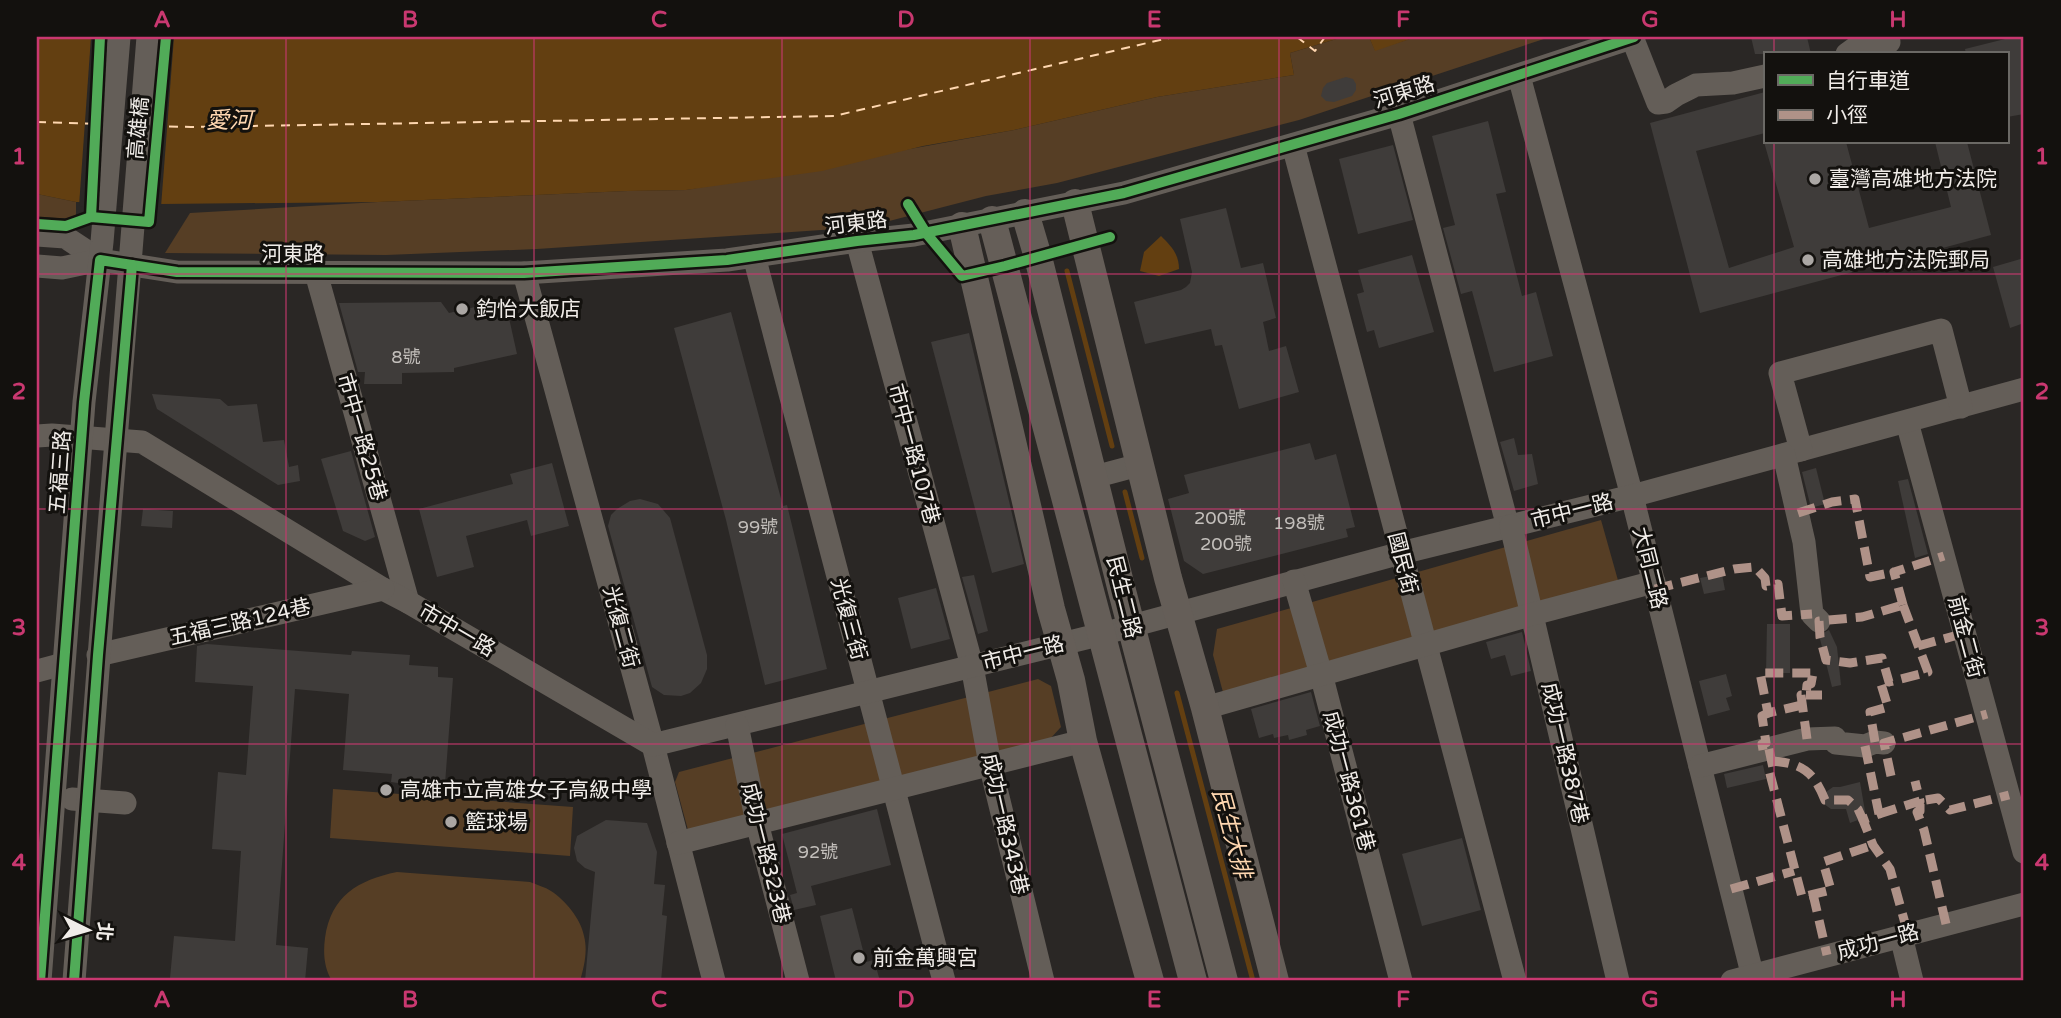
<svg xmlns="http://www.w3.org/2000/svg" width="2061" height="1018" viewBox="0 0 2061 1018" font-family="'Varela Round','Noto Sans TC',sans-serif">
<style>
.green{fill:#563e25}
.water{fill:#633f11}
.pier{fill:#2a2725}
.lines{fill:none;stroke-linecap:round;stroke-linejoin:round}
.stream{stroke:#633f11;stroke-width:5}
.ferry{stroke:#ffd7b0;stroke-width:2;stroke-dasharray:9 7;stroke-linecap:butt}
.building{fill:#3f3c3a}
.minor{stroke:#645e58;stroke-width:23}
.major{stroke:#655e58;stroke-width:28}
.quiet{stroke:#af9288;stroke-width:9;stroke-dasharray:18 9;stroke-linecap:butt}
.cycleway-casing{stroke:#13110e;stroke-width:15}
.cycleway{stroke:#51ab58;stroke-width:10}
.grid{fill:none;stroke:#c93870;stroke-width:2;stroke-opacity:0.55}
.poi-dot{fill:#aba7a4;stroke:#13110e;stroke-width:2.5}
.labels{text-anchor:middle;stroke-width:6;stroke-linejoin:round;paint-order:stroke}
.number-label{font-size:18px;fill:#c4c0bc}
.street-label{font-size:21px;fill:#f0ece8;stroke:#13110e}
.poi-label{font-size:21px;fill:#f0ece8;stroke:#13110e;text-anchor:start}
.water-label{font-size:23px;font-style:italic;fill:#ffd7b0;stroke:#13110e}
.neatline{fill:none;stroke:#c93870;stroke-width:2.5}
.grid-label{font-size:23px;text-anchor:middle;font-weight:bold;fill:#c93870}
</style>
<rect width="100%" height="100%" fill="#2a2725"/>
<g class="green">
<path d="M1343 37H1369L1375 50 1416 37H1550L1299 120 1057 183 986 196 866 227 537 249 386 255 165 253 190 213 378 202 627 191 686 190 1014 130 1157 97 1294 75 1290 53Z"/>
<path d="M37 194 76 202V219L37 217Z"/>
<path d="M1601 520 1619 584 1224 696 1213 655 1217 629Z"/>
<path d="M1038 679 1051 686 1061 727 1049 740 688 830 675 782 679 772Z"/>
<path d="M333 789 573 807 570 856 330 838Z"/>
<path d="M397 872 530 882C537 885 545 887 551 891 565 900 581 919 584 936 588 951 584 967 580 981H332C324 968 323 953 325 938 331 896 358 880 397 872Z"/>
</g>
<g class="water">
<path d="M37 37H1343L1290 53 1294 75 1157 97 1014 130 923 146 822 171 686 190 627 191 378 202 161 204 76 202 37 194Z"/>
<path d="M1369 37H1416L1375 51Z"/>
<path d="M1161 236C1171 246 1179 254 1179 269L1159 276 1140 271 1144 252Z"/>
</g>
<path class="pier" d="M91 37H174L161 207 79 206Z"/>
<g class="lines">
<g class="stream">
<path d="M1067 271 1112 446"/>
<path d="M1125 492 1142 558"/>
<path d="M1177 693 1253 981"/>
</g>
<g class="ferry">
<path d="M1297 37 1315 51 1325 37"/>
<path d="M37 122 102 124"/>
<path d="M153 126 191 127 834 116 1173 37"/>
</g>
</g>
<g class="building">
<path d="M1751 37H1807L1811 54H1755Z"/>
<path d="M2013 37H2024V114L2007 117V54H1966L1965 49Z"/>
<path d="M1346 77 1353 79 1356 84V90L1352 96 1334 102 1326 101 1321 96 1323 88 1327 83Z"/>
<path d="M1765 92V133L1696 151 1729 268 1794 247 1764 142H1846L1869 228 1951 207 1935 142H1967L1991 235 1700 313 1650 123Z"/>
<path d="M1488 121 1506 192 1496 194 1522 296 1536 292 1553 356 1494 372 1472 291 1461 294 1443 228 1455 225 1432 136Z"/>
<path d="M1393 145 1413 220 1358 234 1339 159Z"/>
<path d="M1226 208 1241 268 1263 263 1276 318 1263 322 1269 351 1286 346 1299 392 1239 409 1222 345 1215 346 1211 329 1145 344 1134 302 1181 290 1186 287 1190 283 1192 272 1180 219Z"/>
<path d="M1412 255 1434 332 1379 348 1374 330 1367 332 1357 294 1364 292 1358 270Z"/>
<path d="M2024 258V323L2010 328 1993 267Z"/>
<path d="M505 300 517 354 454 368V372L402 373V384H364L365 372H358L339 303 441 302 449 313Z"/>
<path d="M731 312 783 506 787 505 827 669 765 685 726 520 674 328Z"/>
<path d="M969 333 1024 564 992 573 931 342Z"/>
<path d="M152 394 220 399 228 406 257 404 263 442 284 440 289 467 298 465 300 481 278 485 157 409Z"/>
<path d="M1514 438 1518 455 1532 454 1538 484 1514 491 1500 442Z"/>
<path d="M1310 443 1315 460 1336 454 1355 527 1346 529 1348 537 1203 574 1184 561 1168 499 1189 493 1184 475Z"/>
<path d="M351 451 375 537 365 541 343 531 321 459Z"/>
<path d="M552 463 569 526 531 536 527 520 466 536 474 567 437 577 419 509 513 484 510 474Z"/>
<path d="M1816 468 1825 504 1811 508 1802 472Z"/>
<path d="M1908 479 1928 554 1915 558 1898 481Z"/>
<path d="M640 499 658 504 670 518 707 655V669L701 683 690 693 681 696 664 695 652 687 608 526 611 515 617 509 630 501Z"/>
<path d="M143 509 173 511 172 528 141 526Z"/>
<path d="M1722 574 1725 590 1704 594 1700 578Z"/>
<path d="M974 575 988 631 978 634 962 577Z"/>
<path d="M936 588 950 639 911 649 898 598Z"/>
<path d="M1767 624H1790V673H1766Z"/>
<path d="M1829 630 1837 647 1841 685 1832 687 1819 635Z"/>
<path d="M1522 632 1531 671 1511 676 1505 655 1491 659 1486 642Z"/>
<path d="M207 644 351 655 352 651 410 655 409 665 438 667V677L453 678 445 784 419 786 391 782 392 774 343 770 349 694 295 689 276 945 308 948 305 981H210L170 978 174 936 235 941 241 851 212 849 218 772 246 775 253 686 195 682 197 646Z"/>
<path d="M1726 674 1732 696 1726 698 1730 710 1708 716 1699 681Z"/>
<path d="M1311 692 1320 726 1306 730 1307 735 1289 740 1288 735 1274 738 1273 734 1259 738 1251 709Z"/>
<path d="M1763 765 1766 779 1727 788 1724 774Z"/>
<path d="M1860 782 1866 817 1850 823 1846 809H1831L1824 804 1826 792 1833 787H1840Z"/>
<path d="M877 809 891 865 811 886 816 905 794 910 790 895 797 893 782 834Z"/>
<path d="M606 820 647 823 657 852 654 884 665 885 662 915 667 916 661 981H585L595 872 585 868 577 861 574 848 577 836Z"/>
<path d="M1462 838 1481 910 1422 926 1402 854Z"/>
<path d="M852 908 866 962 874 960 880 981H836L820 916Z"/>
</g>
<g class="lines">
<g class="minor">
<path d="M1632 37 1658 103 1666 102 1676 95 1696 85 1733 83 1765 76"/>
<path d="M1847 54 1858 46 1889 42 1887 37"/>
<path d="M1519 76 1632 496 1754 981"/>
<path d="M1399 114 1508 527"/>
<path d="M1293 145C1366 424 1439 703 1515 981"/>
<path d="M37 235 65 237 100 260"/>
<path d="M857 241 972 666 990 764 1043 981"/>
<path d="M754 256 944 981"/>
<path d="M37 266 62 268 100 260 177 272 524 273 727 260 857 241 914 235 1124 193 1399 114 1634 37"/>
<path d="M316 273 408 602"/>
<path d="M524 273 653 745 714 981"/>
<path d="M1907 422 2024 852"/>
<path d="M37 436 52 435 142 442 383 589 408 602 653 745 1102 634 1401 553 1632 496 2024 389"/>
<path d="M1801 450 1780 373 1941 330 1961 407"/>
<path d="M1784 455 1804 542 1812 614 1819 621"/>
<path d="M1094 477 1139 465"/>
<path d="M1511 526 1618 981"/>
<path d="M1294 581 1321 674 1401 981"/>
<path d="M98 655 383 589"/>
<path d="M37 671 63 664"/>
<path d="M1205 708 1533 614 1654 582"/>
<path d="M737 725 757 823 798 981"/>
<path d="M1700 766 1807 739 1835 738 1836 743 1865 746 1875 742 1884 743"/>
<path d="M72 799 125 803"/>
<path d="M678 843 1083 741"/>
<path d="M1901 936 1912 981"/>
<path d="M40 981 84 402 102 242 119 37"/>
<path d="M74 981C96 666 125 352 148 37"/>
<path d="M1732 981 2024 904"/>
</g>
<g class="major">
<path d="M1075 203 1168 578 1205 708 1275 981"/>
<path d="M1025 213 1038 257 1122 591 1224 981"/>
<path d="M992 220 1193 981"/>
<path d="M962 226 1051 609 1071 680 1083 741 1150 981"/>
</g>
<g class="quiet">
<path d="M1798 513 1832 502 1855 499 1870 577 1894 572"/>
<path d="M1655 589 1734 569 1755 567 1765 578 1766 586 1778 584 1782 616 1812 614"/>
<path d="M1903 605 1928 672 1889 682 1882 658 1850 663 1826 660 1820 637 1819 621 1862 617Z"/>
<path d="M1903 605 1894 572 1944 556"/>
<path d="M1918 646 1965 633"/>
<path d="M1806 695H1822"/>
<path d="M1802 705 1768 713 1760 673H1813"/>
<path d="M1807 739 1801 695H1806L1807 685 1811 684 1813 673 1817 669"/>
<path d="M1875 742 1870 712 1888 707 1881 684 1889 682"/>
<path d="M1865 746 1879 814 1863 820 1873 845 1890 869 1908 934"/>
<path d="M1769 749 1773 768 1769 770 1802 897 1831 890 1823 862 1873 845"/>
<path d="M1763 750 1762 744 1766 743 1762 716 1768 713"/>
<path d="M1771 761C1802 763 1814 772 1825 800H1848L1858 809 1863 820"/>
<path d="M1891 776 1884 743 1987 714"/>
<path d="M1879 814 1920 801 1915 781"/>
<path d="M1731 889 1794 871"/>
<path d="M1813 894 1827 955"/>
<path d="M1946 924 1924 830 1917 812 1920 811V801L1938 798 1950 810 2009 795"/>
</g>
<defs>
<g id="cycleway">
<path d="M908 204 926 233 962 276 1005 266 1110 237"/>
<path d="M91 217 100 37"/>
<path d="M37 224 66 226 91 217 149 222 166 37"/>
<path d="M40 981 84 402 100 260 177 272 524 273 727 260 857 241 914 235 1124 193 1399 114 1634 37"/>
<path d="M74 981 98 655 132 265"/>
</g>
</defs>
<use href="#cycleway" class="cycleway-casing"/>
<use href="#cycleway" class="cycleway"/>
</g>
<path class="grid" d="M286 37V981M534 37V981M782 37V981M1030 37V981M1279 37V981M1526 37V981M1774 37V54M1774 142V981M37 274H2024M37 509H2024M37 744H2024"/>
<g class="poi-dot">
<circle cx="1815" cy="179" r="7"/>
<circle cx="1808" cy="260" r="7"/>
<circle cx="462" cy="309" r="7"/>
<circle cx="386" cy="790" r="7"/>
<circle cx="451" cy="822" r="7"/>
<circle cx="859" cy="958" r="7"/>
</g>
<g class="labels">
<g class="number-label">
<text x="406" y="363">8號</text>
<text x="1220" y="524">200號</text>
<text x="1299" y="529">198號</text>
<text x="758" y="533">99號</text>
<text x="1226" y="550">200號</text>
<text x="818" y="858">92號</text>
</g>
<g class="street-label">
<text transform="translate(1404 92) rotate(-17)" y="7">河東路</text>
<text transform="translate(138 128) rotate(-85)" y="7">高雄橋</text>
<text transform="translate(856 223) rotate(-7)" y="7">河東路</text>
<text x="293" y="261">河東路</text>
<text transform="translate(362 437) rotate(74)" y="7">市中一路25巷</text>
<text transform="translate(914 454) rotate(75)" y="7">市中一路107巷</text>
<text transform="translate(60 472) rotate(-86)" y="7">五福三路</text>
<text transform="translate(1572 511) rotate(-14)" y="7">市中一路</text>
<text transform="translate(1403 563) rotate(76)" y="7">國民街</text>
<text transform="translate(1650 568) rotate(76)" y="7">大同二路</text>
<text transform="translate(1124 597) rotate(76)" y="7">民生二路</text>
<text transform="translate(849 619) rotate(75)" y="7">光復三街</text>
<text transform="translate(240 622) rotate(-13)" y="7">五福三路124巷</text>
<text transform="translate(621 627) rotate(75)" y="7">光復二街</text>
<text transform="translate(457 630) rotate(30)" y="7">市中一路</text>
<text transform="translate(1966 637) rotate(75)" y="7">前金二街</text>
<text transform="translate(1023 653) rotate(-14)" y="7">市中一路</text>
<text transform="translate(1565 753) rotate(77)" y="7">成功一路387巷</text>
<text transform="translate(1349 781) rotate(75)" y="7">成功一路361巷</text>
<text transform="translate(1005 824) rotate(77)" y="7">成功一路343巷</text>
<text transform="translate(766 853) rotate(76)" y="7">成功一路323巷</text>
<text transform="translate(1878 942) rotate(-15)" y="7">成功一路</text>
</g>
<g class="poi-label">
<text x="1829" y="186">臺灣高雄地方法院</text>
<text x="1822" y="267">高雄地方法院郵局</text>
<text x="476" y="316">鈞怡大飯店</text>
<text x="400" y="797">高雄市立高雄女子高級中學</text>
<text x="465" y="829">籃球場</text>
<text x="873" y="965">前金萬興宮</text>
</g>
<g class="water-label">
<text x="229" y="128">愛河</text>
<text transform="translate(1232 833) rotate(75)" y="8">民生大排</text>
</g>
</g>
<rect width="2061" height="1018" fill="none" stroke="#13110e" stroke-width="77"/>
<rect x="1764" y="52" width="245" height="91" fill="#13110e" stroke="#6b6965" stroke-width="2"/>
<rect x="1778" y="75" width="35" height="10" fill="#51ab58" stroke="#6b6965" stroke-width="2"/>
<text x="1826" y="88" font-size="21" fill="#f0ece8">自行車道</text>
<rect x="1778" y="110" width="35" height="10" fill="#af9288" stroke="#6b6965" stroke-width="2"/>
<text x="1826" y="122" font-size="21" fill="#f0ece8">小徑</text>
<g transform="translate(88 930) rotate(95)" stroke="#13110e" stroke-width="5" paint-order="stroke">
<path d="M0-5L12 26L0 18L-12 26Z" fill="#f0ece8"/>
<text y="-10" font-size="19" font-weight="bold" text-anchor="middle" fill="#f0ece8">北</text>
</g>
<rect x="38" y="38" width="1984" height="941" class="neatline"/>
<g class="grid-label">
<text x="162" y="27">A</text>
<text x="410" y="27">B</text>
<text x="659" y="27">C</text>
<text x="906" y="27">D</text>
<text x="1154" y="27">E</text>
<text x="1403" y="27">F</text>
<text x="1650" y="27">G</text>
<text x="1898" y="27">H</text>
<text x="19" y="164">1</text>
<text x="2042" y="164">1</text>
<text x="19" y="399">2</text>
<text x="2042" y="399">2</text>
<text x="19" y="635">3</text>
<text x="2042" y="635">3</text>
<text x="19" y="870">4</text>
<text x="2042" y="870">4</text>
<text x="162" y="1007">A</text>
<text x="410" y="1007">B</text>
<text x="659" y="1007">C</text>
<text x="906" y="1007">D</text>
<text x="1154" y="1007">E</text>
<text x="1403" y="1007">F</text>
<text x="1650" y="1007">G</text>
<text x="1898" y="1007">H</text>
</g>
</svg>
